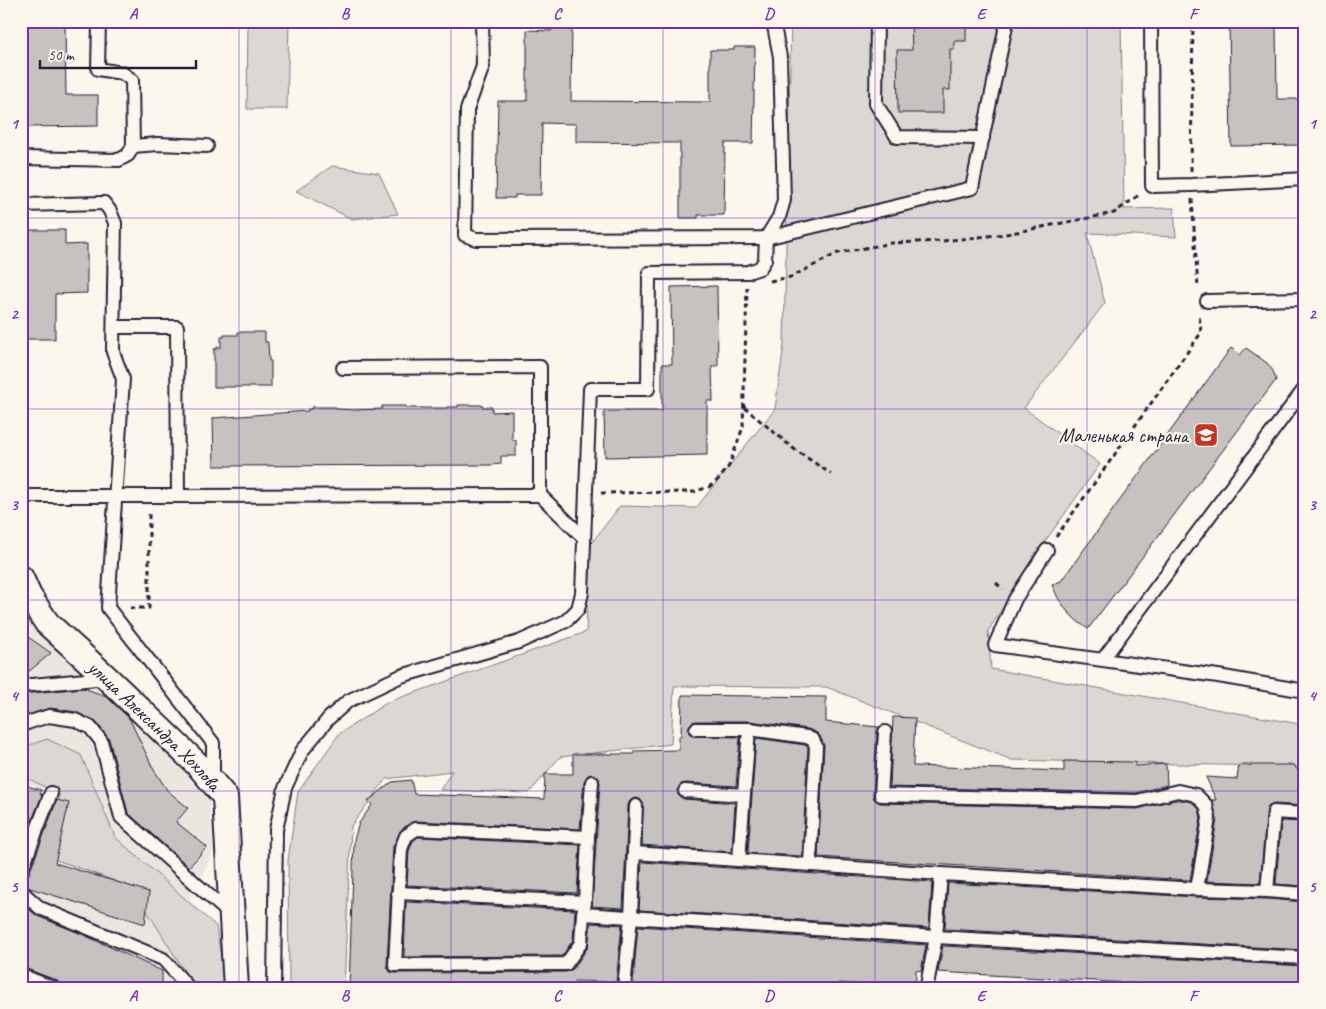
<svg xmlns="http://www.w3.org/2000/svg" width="1326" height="1009" viewBox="0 0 1326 1009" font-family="Caveat,sans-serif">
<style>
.built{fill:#ebe7df}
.green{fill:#dbd8d3;stroke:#7e7d87}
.building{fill:#c6c2c0;stroke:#22223b}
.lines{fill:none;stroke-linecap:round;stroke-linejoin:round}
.lane-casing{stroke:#22223b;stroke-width:16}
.street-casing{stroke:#22223b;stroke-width:28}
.path{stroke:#22223b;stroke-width:3;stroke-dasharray:5 4;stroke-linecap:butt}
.lane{stroke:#fbf7ec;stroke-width:12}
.street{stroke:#fbf7ec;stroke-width:24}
.grid{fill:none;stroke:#7b2cbf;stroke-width:1;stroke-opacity:0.55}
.labels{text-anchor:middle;stroke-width:4.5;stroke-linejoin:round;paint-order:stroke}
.poi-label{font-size:20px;fill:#22223b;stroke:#fbf7ec;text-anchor:end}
.street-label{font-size:20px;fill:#22223b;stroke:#fbf7ec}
.neatline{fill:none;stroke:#7b2cbf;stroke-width:2}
.grid-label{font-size:16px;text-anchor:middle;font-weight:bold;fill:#7b2cbf}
</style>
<rect width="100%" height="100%" fill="#fbf7ec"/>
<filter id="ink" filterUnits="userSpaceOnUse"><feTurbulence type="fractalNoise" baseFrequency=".02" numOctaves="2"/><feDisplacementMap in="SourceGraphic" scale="10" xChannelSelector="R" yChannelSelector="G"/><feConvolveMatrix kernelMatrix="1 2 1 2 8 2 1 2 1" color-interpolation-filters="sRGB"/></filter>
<g filter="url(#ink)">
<path class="built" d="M21 602 138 716 209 801 213 852 178 926 193 944 191 988H21Z"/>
<g class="green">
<path d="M248 21H289L287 109H247Z"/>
<path d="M791 21H1121L1124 209 1174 208 1176 237 1087 233 1105 303 1024 408 1100 464 1039 550 988 631 991 669 1305 725V767L1012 760 826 687 674 686 671 744 560 757 529 793 440 790 452 771 386 779 351 826 344 988H289L288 860 298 792 339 734 388 702 586 632 590 545 620 506 696 508 775 409 784 344Z"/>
<path d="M332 166 379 173 398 214 352 219 296 191Z"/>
<path d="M47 739 81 755 115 837 216 926 226 988H195L132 887 54 859 59 794 29 779 21 788V748Z"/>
</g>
<g class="building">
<path d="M25 21H65L66 95H98V126L27 127Z"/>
<path d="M911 21H966V41H954V49H950V90H943V113H898L897 50H912Z"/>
<path d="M1229 21H1276L1277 99H1305V145L1231 146Z"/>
<path d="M551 27H572L571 101 710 102V50H734V47H755L753 143H725L724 215H698V218H680V143L576 142V124L542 123 541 195H515V198H496L498 101H527V30L551 31Z"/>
<path d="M21 230H65V245L87 244V293L55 294V339H21Z"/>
<path d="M717 286 718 366H712L713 401H707V455L605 457 604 411H662V364H672L671 287Z"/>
<path d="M238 332H265V342H268L269 361H271V387H214V349H217V347H221V337H224V335H238Z"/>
<path d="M1231 348 1240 355 1246 348 1267 363 1273 371 1276 380 1088 629 1077 621 1067 611 1058 598 1052 585 1061 581Z"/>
<path d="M458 405H482V407H492V412L512 411V440H516V456H501V464L491 465 214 466 213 418 308 411V409H312V407H336V409L354 410 382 409V406H406V408H447V407H458Z"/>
<path d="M21 632 51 653 21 678Z"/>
<path d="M83 688 106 696 129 718 153 768 167 790 188 808 176 822 207 847 189 867 128 813 109 739 96 722 76 712 50 708 21 717V694Z"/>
<path d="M682 695 826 697V722L879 727 877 731 873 794 874 799 880 803 1137 809 1174 800H1182L1192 802 1199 809 1201 818 1190 880 818 857 824 746 820 736 817 733 808 729 750 721H696L692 722 688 729 689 733 692 736 740 737 736 786 686 783 681 784 677 790 678 795 684 799 735 803 732 852 642 845 643 803 640 799 636 798 632 799 629 802 628 806 623 908 592 906 600 783 599 778 593 774 588 775 584 781 580 829 416 821 411 822 401 830 393 846 387 965 388 968 390 972 395 973 566 972 573 969 588 947 591 923 622 925 616 982 574 981V988H349L354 840 359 823 372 805 368 801 392 782 411 780 414 794 544 799 545 774H573V754H634V751L679 750V736H681Z"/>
<path d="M893 717 915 718 913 766 1064 771V761L1135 762V766L1166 764 1167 785 1136 793 890 787Z"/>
<path d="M756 738 805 745 808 748 802 856 748 853Z"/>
<path d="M1239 765H1294L1305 781V806L1275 804 1270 805 1267 808 1260 883 1207 881 1217 819 1212 800H1216L1206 777 1237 779Z"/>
<path d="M27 786 41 790 40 794 42 795 21 848V789L24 790Z"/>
<path d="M57 800 69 803 55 863 149 892 145 924 30 888 26 885 21 883V879L26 878 29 874Z"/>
<path d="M1281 821 1305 822V886L1276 884Z"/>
<path d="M418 837 580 845 577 893 407 885 409 851 413 841Z"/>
<path d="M642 862 932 882 929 928 639 910Z"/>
<path d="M948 883 1197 897 1267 899 1305 902V950L945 929Z"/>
<path d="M406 902 575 910 573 940 562 956 404 957Z"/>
<path d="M21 906 30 910 37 916 84 935 162 971V988H61L60 983 56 980 21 967Z"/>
<path d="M638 926 926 945 921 971 916 970V988H883V986L838 983V988H634V982H633Z"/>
<path d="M943 946 1305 966V988H1217L938 972Z"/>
</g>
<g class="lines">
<defs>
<g id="lane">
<path d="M482 21 483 66 467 110 465 235 476 239 766 238 972 188 1007 21"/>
<path d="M877 21 876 104 897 137 983 138"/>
<path d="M1151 21 1152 186 1191 185 1305 179"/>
<path d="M133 146 158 144 207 146"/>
<path d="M21 158 119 160 128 155 133 146 132 80 122 73 98 69 99 21"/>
<path d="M21 205 104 203 110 211 115 223 113 352 123 379 108 608 213 743V782"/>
<path d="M1207 301 1305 299"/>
<path d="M540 495 584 538"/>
<path d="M21 496H178L177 327H114"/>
<path d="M178 496 540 495V367L343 368"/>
<path d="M1047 550 1015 599 995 645 1218 676 1305 691"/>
<path d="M1103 659 1305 388"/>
<path d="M21 686 107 678"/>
<path d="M21 726 27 723 49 716 75 720 90 727 101 741 121 817 232 916"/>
<path d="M696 729H749L807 737 813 740 816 746 810 864"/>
<path d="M885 732 881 795 1137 801 1178 791 1196 795 1206 805 1209 818 1197 889"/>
<path d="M592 782 588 837 585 902 583 914 936 937 1305 958"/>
<path d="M685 791 744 795"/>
<path d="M634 853 941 874"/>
<path d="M739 860 749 729"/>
<path d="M21 871 51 793"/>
<path d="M21 891 40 908 163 959 188 987"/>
<path d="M1267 891 1305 894"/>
<path d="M398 893 585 902"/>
<path d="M583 914 581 943 566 964 395 965 401 849 406 836 416 829 588 837"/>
<path d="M21 975 53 988"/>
<path d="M274 988 276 830 285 788 302 751 329 718 348 701 401 676 519 642 566 621 578 609 582 593 590 389H648L649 273 748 272 760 268 765 260 766 238 779 217 784 200 780 57 773 21"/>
<path d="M624 988 631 917 636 806"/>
<path d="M925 988 927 985 936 937 941 874 1197 889 1267 891 1274 812 1305 814"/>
</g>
<g id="street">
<path id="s1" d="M21 578 29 596 47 623 107 678 199 766 225 797 236 988"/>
</g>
</defs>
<use href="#lane" class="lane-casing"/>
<use href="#street" class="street-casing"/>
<g class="path">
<path d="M1191 171 1193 21"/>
<path d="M1192 199 1198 288"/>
<path d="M770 281 791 277 838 253 892 243 942 241 1006 234 1114 213 1139 195"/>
<path d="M744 407 794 449 831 474"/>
<path d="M601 493 693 492 709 487 720 478 729 466 743 427 747 287"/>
<path d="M1056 537 1201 333 1199 314"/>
<path d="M996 583 1003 589"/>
<path d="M130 608H149V512"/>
<path d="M391 988 392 981"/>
</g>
<use href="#lane" class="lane"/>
<use href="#street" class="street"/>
</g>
</g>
<path class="grid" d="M239 21V988M451 21V988M663 21V988M875 21V988M1087 21V988M21 218H1305M21 409H1305M21 600H1305M21 791H1305"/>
<defs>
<symbol id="school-square" viewBox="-11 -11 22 22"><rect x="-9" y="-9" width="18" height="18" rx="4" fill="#c8321e" stroke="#fbf7ec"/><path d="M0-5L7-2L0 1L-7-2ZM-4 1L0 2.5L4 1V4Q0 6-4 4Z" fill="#fff"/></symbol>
</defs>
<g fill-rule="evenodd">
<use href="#school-square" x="1192" y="421" width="28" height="28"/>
</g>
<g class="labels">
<g class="poi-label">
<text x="1188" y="442">Маленькая страна</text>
</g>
<g class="street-label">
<text dy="7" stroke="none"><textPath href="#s1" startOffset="201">улица Александра Хохлова</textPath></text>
</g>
</g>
<rect width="1326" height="1009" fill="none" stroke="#fbf7ec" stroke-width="55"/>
<path d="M40 60v8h156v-8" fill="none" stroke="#22223b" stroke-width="2.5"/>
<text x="48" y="60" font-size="15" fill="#22223b" stroke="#fbf7ec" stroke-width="4" paint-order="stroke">50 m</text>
<rect x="28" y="28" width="1270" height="954" class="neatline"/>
<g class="grid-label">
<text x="133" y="19">A</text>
<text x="345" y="19">B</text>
<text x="557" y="19">C</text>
<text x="769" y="19">D</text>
<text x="981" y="19">E</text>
<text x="1193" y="19">F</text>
<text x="14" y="129">1</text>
<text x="1312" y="129">1</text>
<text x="14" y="319">2</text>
<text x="1312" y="319">2</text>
<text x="14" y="510">3</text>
<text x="1312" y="510">3</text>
<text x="14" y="701">4</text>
<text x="1312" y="701">4</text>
<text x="14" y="892">5</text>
<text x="1312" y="892">5</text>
<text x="133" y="1001">A</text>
<text x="345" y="1001">B</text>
<text x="557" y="1001">C</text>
<text x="769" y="1001">D</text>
<text x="981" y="1001">E</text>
<text x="1193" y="1001">F</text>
</g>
</svg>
